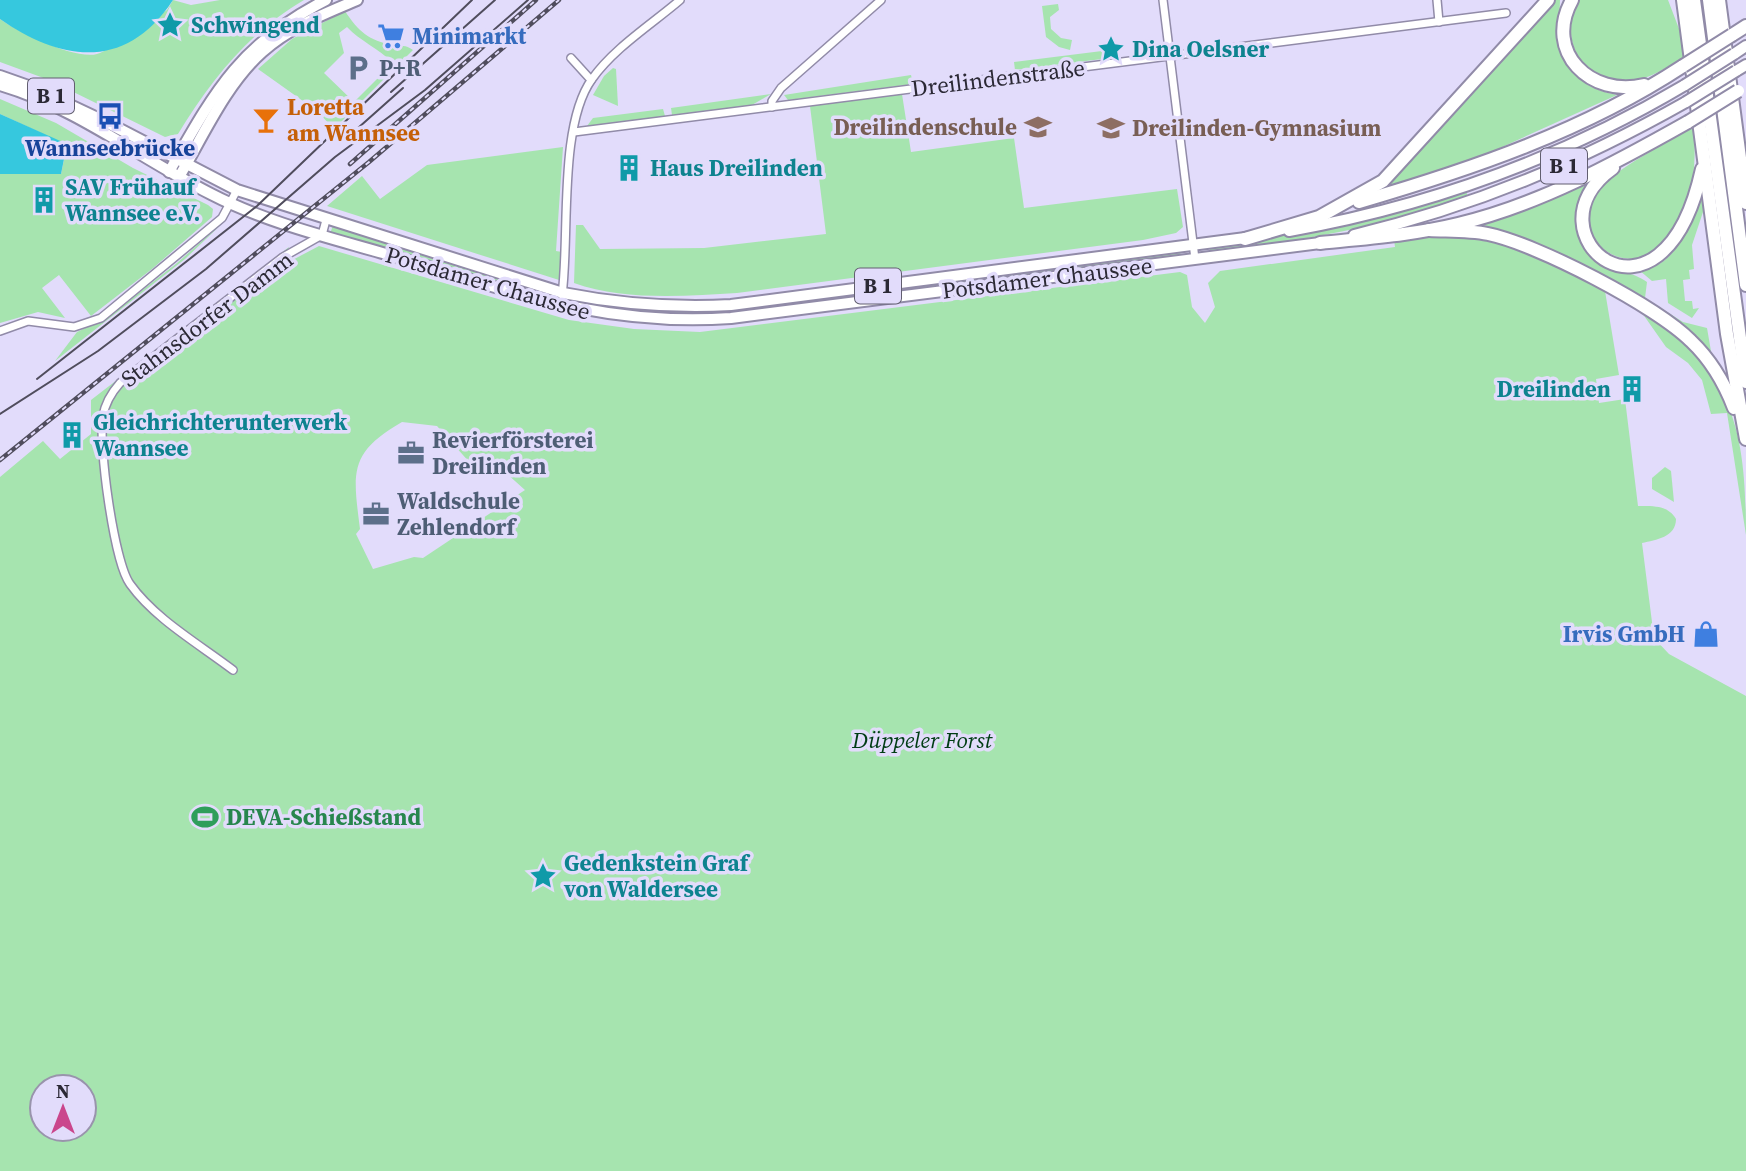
<svg xmlns="http://www.w3.org/2000/svg" width="1746" height="1171" viewBox="0 0 1746 1171" font-family="'Source Serif 4',serif">
<style>
.green{fill:#a6e4af;fill-rule:evenodd}
.water{fill:#36c8de}
.lines{fill:none;stroke-linecap:round;stroke-linejoin:round}
.minor-casing{stroke:#918ba8;stroke-width:10}
.secondary-casing{stroke:#918ba8;stroke-width:14}
.primary-casing{stroke:#918ba8;stroke-width:14}
.motorway-casing{stroke:#918ba8;stroke-width:16}
.minor{stroke:#fff;stroke-width:7}
.secondary{stroke:#fff;stroke-width:10}
.primary{stroke:#fff;stroke-width:10}
.motorway{stroke:#fff;stroke-width:12}
.tram{stroke:#504d5d;stroke-width:2}
.rail-casing{stroke:#504d5d;stroke-width:4.5}
.rail{stroke:#e2dcfb;stroke-width:2;stroke-dasharray:5;stroke-linecap:butt}
.primary-bridge-casing{stroke:#918ba8;stroke-width:14;stroke-linecap:butt}
.motorway-bridge-casing{stroke:#918ba8;stroke-width:16;stroke-linecap:butt}
.primary-bridge{stroke:#fff;stroke-width:10}
.motorway-bridge{stroke:#fff;stroke-width:12}
.labels{text-anchor:middle;stroke-width:7;stroke-linejoin:round;paint-order:stroke}
.shield{fill:#e2dcfb;stroke:#625f70;stroke-width:2}
.shield-label{font-size:21px;font-weight:bold;fill:#2b2935}
.culture-label{font-size:23px;font-weight:bold;fill:#0d838f;stroke:#e2dcfb;text-anchor:start}
.shop-label{font-size:23px;font-weight:bold;fill:#366cbe;stroke:#e2dcfb;text-anchor:start}
.service-label{font-size:23px;font-weight:bold;fill:#4e5e75;stroke:#e2dcfb;text-anchor:start}
.street-label{font-size:23px;fill:#2b2935;stroke:#e2dcfb}
.food-label{font-size:23px;font-weight:bold;fill:#c56008;stroke:#e2dcfb;text-anchor:start}
.education-label{font-size:23px;font-weight:bold;fill:#785e54;stroke:#e2dcfb;text-anchor:end}
.transit-label{font-size:23px;font-weight:bold;fill:#164399;stroke:#e2dcfb}
.park-label{font-size:23px;font-style:italic;fill:#003d14;stroke:#e2dcfb}
.leisure-label{font-size:23px;font-weight:bold;fill:#27864d;stroke:#e2dcfb;text-anchor:start}
</style>
<rect width="100%" height="100%" fill="#e2dcfb"/>
<g class="green">
<path d="M173 0 191 5 220 0H304C248 33 212 79 178 134L165 137 49 80 0 62V19C18 32 75 60 97 54 112 50 152 19 167 10Z"/>
<path d="M1554 0H1560C1558 47 1562 85 1617 95L1469 162 1386 187Z"/>
<path d="M1578 0H1668L1681 34 1684 57C1665 68 1648 81 1624 82 1581 84 1558 35 1578 0Z"/>
<path d="M1058 4 1059 10 1050 17 1051 29 1061 38 1072 40 1070 50 1059 47 1046 37 1042 6Z"/>
<path d="M345 11C358 31 369 41 393 45 402 47 405 44 413 50L334 129 317 111 258 69 292 39ZM347 27C360 41 378 48 393 63L354 102 324 73 344 53 339 33Z"/>
<path d="M1118 49V57L1015 70 1014 62Z"/>
<path d="M613 68 616 69 618 106 593 95 604 76Z"/>
<path d="M911 75 913 84 788 100 784 95Z"/>
<path d="M771 94 752 105 672 115 671 108Z"/>
<path d="M902 94 911 152 1014 138 1024 208 1177 189 1183 227 1176 233 1143 240 737 293C686 296 623 301 574 283L576 225H583L600 249 704 248 826 234 810 106Z"/>
<path d="M0 99 56 123 133 168 208 205 213 209 212 217 152 269 91 316 59 275 42 288 65 318 38 312 0 323V174H61L67 145 0 114Z"/>
<path d="M663 109 665 116 587 126 593 118Z"/>
<path d="M1694 125C1697 183 1692 225 1641 259 1622 260 1606 256 1595 239 1586 224 1588 202 1599 188 1613 171 1673 139 1694 125Z"/>
<path d="M563 147 556 251 562 252 559 280 327 206 362 176 380 199 427 165Z"/>
<path d="M1591 179C1571 209 1570 249 1607 267 1623 274 1631 271 1647 282L1645 298 1683 322 1707 328 1712 357C1636 306 1565 245 1474 225Z"/>
<path d="M1466 191 1469 200C1379 226 1303 241 1210 253V247C1297 235 1382 217 1466 191Z"/>
<path d="M1701 193 1705 206 1692 245 1694 269 1689 270 1690 279 1683 280 1685 301H1692L1693 309 1699 308 1692 318 1668 303 1666 279 1652 281 1639 270C1675 269 1693 222 1701 193Z"/>
<path d="M228 218 185 259 55 361 77 332 108 317 177 263Z"/>
<path d="M333 225 558 295 556 302 330 234Z"/>
<path d="M1460 236C1514 242 1558 267 1605 291L1619 375 1596 379 1599 403 1625 399 1638 506C1653 506 1668 505 1676 519 1676 537 1656 540 1642 543L1654 638 1669 654 1746 696V1171H0V477L43 441 60 459 91 434V400L289 247 283 265 319 246 569 320 634 329 700 332 1180 272 1187 275 1192 307 1205 323 1215 307 1208 283 1220 271 1395 247 1394 240ZM402 422 437 426 471 464 494 462 525 490 423 558 414 557 373 569 356 534 360 529C353 473 348 453 402 422ZM42 1087H84V1129H42Z"/>
<path d="M1180 251 1181 257 760 312 687 317 573 306 575 299 653 310Z"/>
<path d="M1640 310C1734 370 1746 430 1746 535L1727 413 1711 414 1702 380 1688 363 1666 347Z"/>
<path d="M1665 467 1671 471 1674 502 1652 489V478Z"/>
</g>
<g class="water">
<path d="M0 0H173C127 70 63 63 0 19Z"/>
<path d="M0 114 67 144 61 174H0Z"/>
</g>
<g class="lines">
<defs>
<g id="minor">
<path d="M1163 0 1195 259"/>
<path d="M1437 0 1439 22"/>
<path d="M571 58 591 80"/>
<path d="M772 107V101L781 88 881 0"/>
<path d="M574 132 1506 13"/>
<path d="M562 295C570 237 558 126 592 79 614 48 652 24 680 0"/>
<path d="M0 331 28 321 74 327 101 318 222 218 237 190"/>
<path d="M233 670C199 644 155 619 130 584 114 562 98 444 103 416 105 404 112 392 120 383L283 257 322 235 326 220"/>
</g>
<g id="secondary">
<path d="M169 172C215 91 240 44 326 0"/>
<path d="M179 177C203 136 226 84 262 52 290 27 324 14 357 0"/>
</g>
<g id="primary">
<path d="M1734 54 1746 46"/>
<path d="M1736 71 1746 65"/>
<path d="M0 76 34 88 106 122 237 190 563 293C619 304 673 308 731 305L1253 237"/>
<path d="M0 85C76 107 141 159 211 194 265 222 327 237 386 254 508 290 600 327 731 318L1328 242"/>
<path d="M1289 231C1431 206 1562 158 1685 85"/>
<path d="M1354 235C1475 206 1578 163 1686 102"/>
</g>
<g id="motorway">
<path d="M1572 0C1543 52 1591 98 1644 85"/>
<path d="M1683 0 1727 334 1746 439"/>
<path d="M1694 0 1746 382"/>
<path d="M1709 0 1746 285"/>
<path d="M1719 0 1746 203"/>
<path d="M1732 35 1746 26"/>
<path d="M1613 168C1521 233 1662 352 1702 169"/>
<path d="M1359 202C1472 169 1584 131 1683 66"/>
<path d="M1429 230C1448 231 1469 230 1488 234 1537 244 1656 306 1691 341 1711 360 1724 382 1734 408"/>
<path d="M1245 239 1319 217 1383 181 1548 0"/>
<path d="M1320 243C1366 238 1413 235 1458 224 1539 205 1617 162 1688 122"/>
</g>
</defs>
<use href="#minor" class="minor-casing"/>
<use href="#secondary" class="secondary-casing"/>
<use href="#primary" class="primary-casing"/>
<use href="#motorway" class="motorway-casing"/>
<use href="#minor" class="minor"/>
<use href="#secondary" class="secondary"/>
<use href="#primary" class="primary"/>
<use href="#motorway" class="motorway"/>
<g class="tram">
<path d="M391 92 495 0"/>
<path d="M358 128 403 88"/>
<path d="M37 379 257 206 472 0"/>
<path d="M0 414 98 351 206 269 335 157 425 90 528 0"/>
</g>
<defs>
<g id="rail">
<path d="M350 164 536 0"/>
<path d="M0 460 369 162 559 0"/>
</g>
</defs>
<use href="#rail" class="rail-casing"/>
<use href="#rail" class="rail"/>
<defs>
<g id="primary-bridge">
<path d="M1685 85 1734 54"/>
<path d="M1686 102 1736 71"/>
</g>
<g id="motorway-bridge">
<path d="M1683 66 1732 35"/>
<path d="M1688 122 1738 91"/>
</g>
</defs>
<use href="#primary-bridge" class="primary-bridge-casing"/>
<use href="#motorway-bridge" class="motorway-bridge-casing"/>
<use href="#primary-bridge" class="primary-bridge"/>
<use href="#motorway-bridge" class="motorway-bridge"/>
</g>
<defs>
<symbol id="sight-bare" viewBox="-9 -9 18 18"><path d="M0-6L1.8-2.2L6-1.7L2.9 1.2L3.7 5.4L0 3.3L-3.7 5.4L-2.9 1.2L-6-1.7L-1.8-2.2Z" fill="#0f9aa8" stroke="#e2dcfb" stroke-width="2.5" paint-order="stroke"/></symbol>
<symbol id="supermarket-bare" viewBox="-9 -9 18 18"><path d="M-6-5.5h2.5l.6 2H6L4.5 2H-2.5L-4.4-4H-6ZM-1.5 3.2a1.3 1.3 0 1 0 .1 0ZM3 3.2a1.3 1.3 0 1 0 .1 0Z" fill="#3f7fe0" stroke="#e2dcfb" stroke-width="2.5" paint-order="stroke"/></symbol>
<symbol id="parking-bare" viewBox="-9 -9 18 18"><path d="M-3.5-5.5H1a3.5 3.5 0 0 1 0 7H-1V5.5H-3.5ZM-1-3.4V-.6H.8a1.4 1.4 0 0 0 0-2.8Z" fill="#5c6f8a" stroke="#e2dcfb" stroke-width="2.5" paint-order="stroke"/></symbol>
<symbol id="bus-bare" viewBox="-9 -9 18 18"><path d="M-5-6H5V4H4V6H2V4H-2V6H-4V4H-5ZM-3.5-4V0h7V-4ZM-3.5 1.2v1.5H-2V1.2ZM2 1.2v1.5H3.5V1.2Z" fill="#1a4fb4" stroke="#e2dcfb" stroke-width="2.5" paint-order="stroke"/></symbol>
<symbol id="bar-bare" viewBox="-9 -9 18 18"><path d="M-6-5H6L.8 .8V4.5H3.5V6h-7V4.5H-.8V.8Z" fill="#e8710a" stroke="#e2dcfb" stroke-width="2.5" paint-order="stroke"/></symbol>
<symbol id="school-bare" viewBox="-9 -9 18 18"><path d="M0-5L7-2L0 1L-7-2ZM-4 1L0 2.5L4 1V4Q0 6-4 4Z" fill="#8d6e63" stroke="#e2dcfb" stroke-width="2.5" paint-order="stroke"/></symbol>
<symbol id="building-bare" viewBox="-9 -9 18 18"><path d="M-4-6H4V6H1V3H-1V6H-4ZM-2.5-4.3h1.7v1.8h-1.7ZM.8-4.3h1.7v1.8H.8ZM-2.5-1h1.7V.8h-1.7ZM.8-1h1.7V.8H.8Z" fill="#0f9aa8" stroke="#e2dcfb" stroke-width="2.5" paint-order="stroke"/></symbol>
<symbol id="office-bare" viewBox="-9 -9 18 18"><path d="M-6-3h4V-5.5h4V-3h4V5H-6ZM-1-4.5V-3h2v-1.5ZM-6 0V1H6V0Z" fill="#5c6f8a" stroke="#e2dcfb" stroke-width="2.5" paint-order="stroke"/></symbol>
<symbol id="shop-bare" viewBox="-9 -9 18 18"><path d="M-5-2.5h2.3a2.7 3.5 0 0 1 5.4 0H5L5.5 6h-11ZM-1.5-2.5h3a1.5 2.3 0 0 0-3 0Z" fill="#3f7fe0" stroke="#e2dcfb" stroke-width="2.5" paint-order="stroke"/></symbol>
<symbol id="stadium-bare" viewBox="-9 -9 18 18"><path d="M0-5a6.5 5 0 1 0 0 10a6.5 5 0 1 0 0-10ZM-3.5-1.8h7v3.6h-7Z" fill="#2e9e5b" stroke="#e2dcfb" stroke-width="2.5" paint-order="stroke"/></symbol>
</defs>
<g fill-rule="evenodd">
<use href="#sight-bare" x="151" y="6" width="38" height="38"/>
<use href="#supermarket-bare" x="372" y="17" width="38" height="38"/>
<use href="#sight-bare" x="1092" y="30" width="38" height="38"/>
<use href="#parking-bare" x="339" y="49" width="38" height="38"/>
<use href="#bus-bare" x="91" y="97" width="38" height="38"/>
<use href="#bar-bare" x="247" y="101" width="38" height="38"/>
<use href="#school-bare" x="1019" y="108" width="38" height="38"/>
<use href="#school-bare" x="1092" y="109" width="38" height="38"/>
<use href="#building-bare" x="610" y="149" width="38" height="38"/>
<use href="#building-bare" x="25" y="181" width="38" height="38"/>
<use href="#building-bare" x="1613" y="370" width="38" height="38"/>
<use href="#building-bare" x="53" y="416" width="38" height="38"/>
<use href="#office-bare" x="392" y="434" width="38" height="38"/>
<use href="#office-bare" x="357" y="495" width="38" height="38"/>
<use href="#shop-bare" x="1687" y="615" width="38" height="38"/>
<use href="#stadium-bare" x="186" y="798" width="38" height="38"/>
<use href="#sight-bare" x="524" y="857" width="38" height="38"/>
</g>
<g class="labels">
<g class="shield">
<rect x="28" y="78.5" width="46" height="35" rx="5"/>
<rect x="1541" y="148.5" width="46" height="35" rx="5"/>
<rect x="855" y="268.5" width="46" height="35" rx="5"/>
</g>
<g class="shield-label">
<text x="51" y="103">B 1</text>
<text x="1564" y="173">B 1</text>
<text x="878" y="293">B 1</text>
</g>
<g class="culture-label">
<text x="191" y="33">Schwingend</text>
<text x="1132" y="57">Dina Oelsner</text>
<text x="650" y="176">Haus Dreilinden</text>
<text x="65" y="195">SAV Frühauf<tspan x="65" dy="26">Wannsee e.V.</tspan></text>
<text x="1611" y="397" text-anchor="end">Dreilinden</text>
<text x="93" y="430">Gleichrichterunterwerk<tspan x="93" dy="26">Wannsee</tspan></text>
<text x="564" y="871">Gedenkstein Graf<tspan x="564" dy="26">von Waldersee</tspan></text>
</g>
<g class="shop-label">
<text x="412" y="44">Minimarkt</text>
<text x="1685" y="642" text-anchor="end">Irvis GmbH</text>
</g>
<g class="service-label">
<text x="379" y="76">P+R</text>
<text x="432" y="448">Revierförsterei<tspan x="432" dy="26">Dreilinden</tspan></text>
<text x="397" y="509">Waldschule<tspan x="397" dy="26">Zehlendorf</tspan></text>
</g>
<g class="street-label">
<text transform="translate(998 78) rotate(-7)" y="8">Dreilindenstraße</text>
<text transform="translate(1047 278) rotate(-7)" y="8">Potsdamer Chaussee</text>
<text transform="translate(488 283) rotate(16)" y="8">Potsdamer Chaussee</text>
<text transform="translate(207 319) rotate(-37)" y="8">Stahnsdorfer Damm</text>
</g>
<g class="food-label">
<text x="287" y="115">Loretta<tspan x="287" dy="26">am Wannsee</tspan></text>
</g>
<g class="education-label">
<text x="1017" y="135">Dreilindenschule</text>
<text x="1132" y="136" text-anchor="start">Dreilinden-Gymnasium</text>
</g>
<g class="transit-label">
<text x="110" y="156">Wannseebrücke</text>
</g>
<g class="park-label">
<text x="922" y="748">Düppeler Forst</text>
</g>
<g class="leisure-label">
<text x="226" y="825">DEVA-Schießstand</text>
</g>
</g>
<g transform="translate(63 1108)"><circle r="33" fill="#e2dcfb" stroke="#9994ac" stroke-width="2"/>
<path d="M0-5L12 26L0 18L-12 26Z" fill="#ca468c"/>
<text y="-10" font-size="19" font-weight="bold" text-anchor="middle" fill="#2b2935">N</text>
</g>
</svg>
